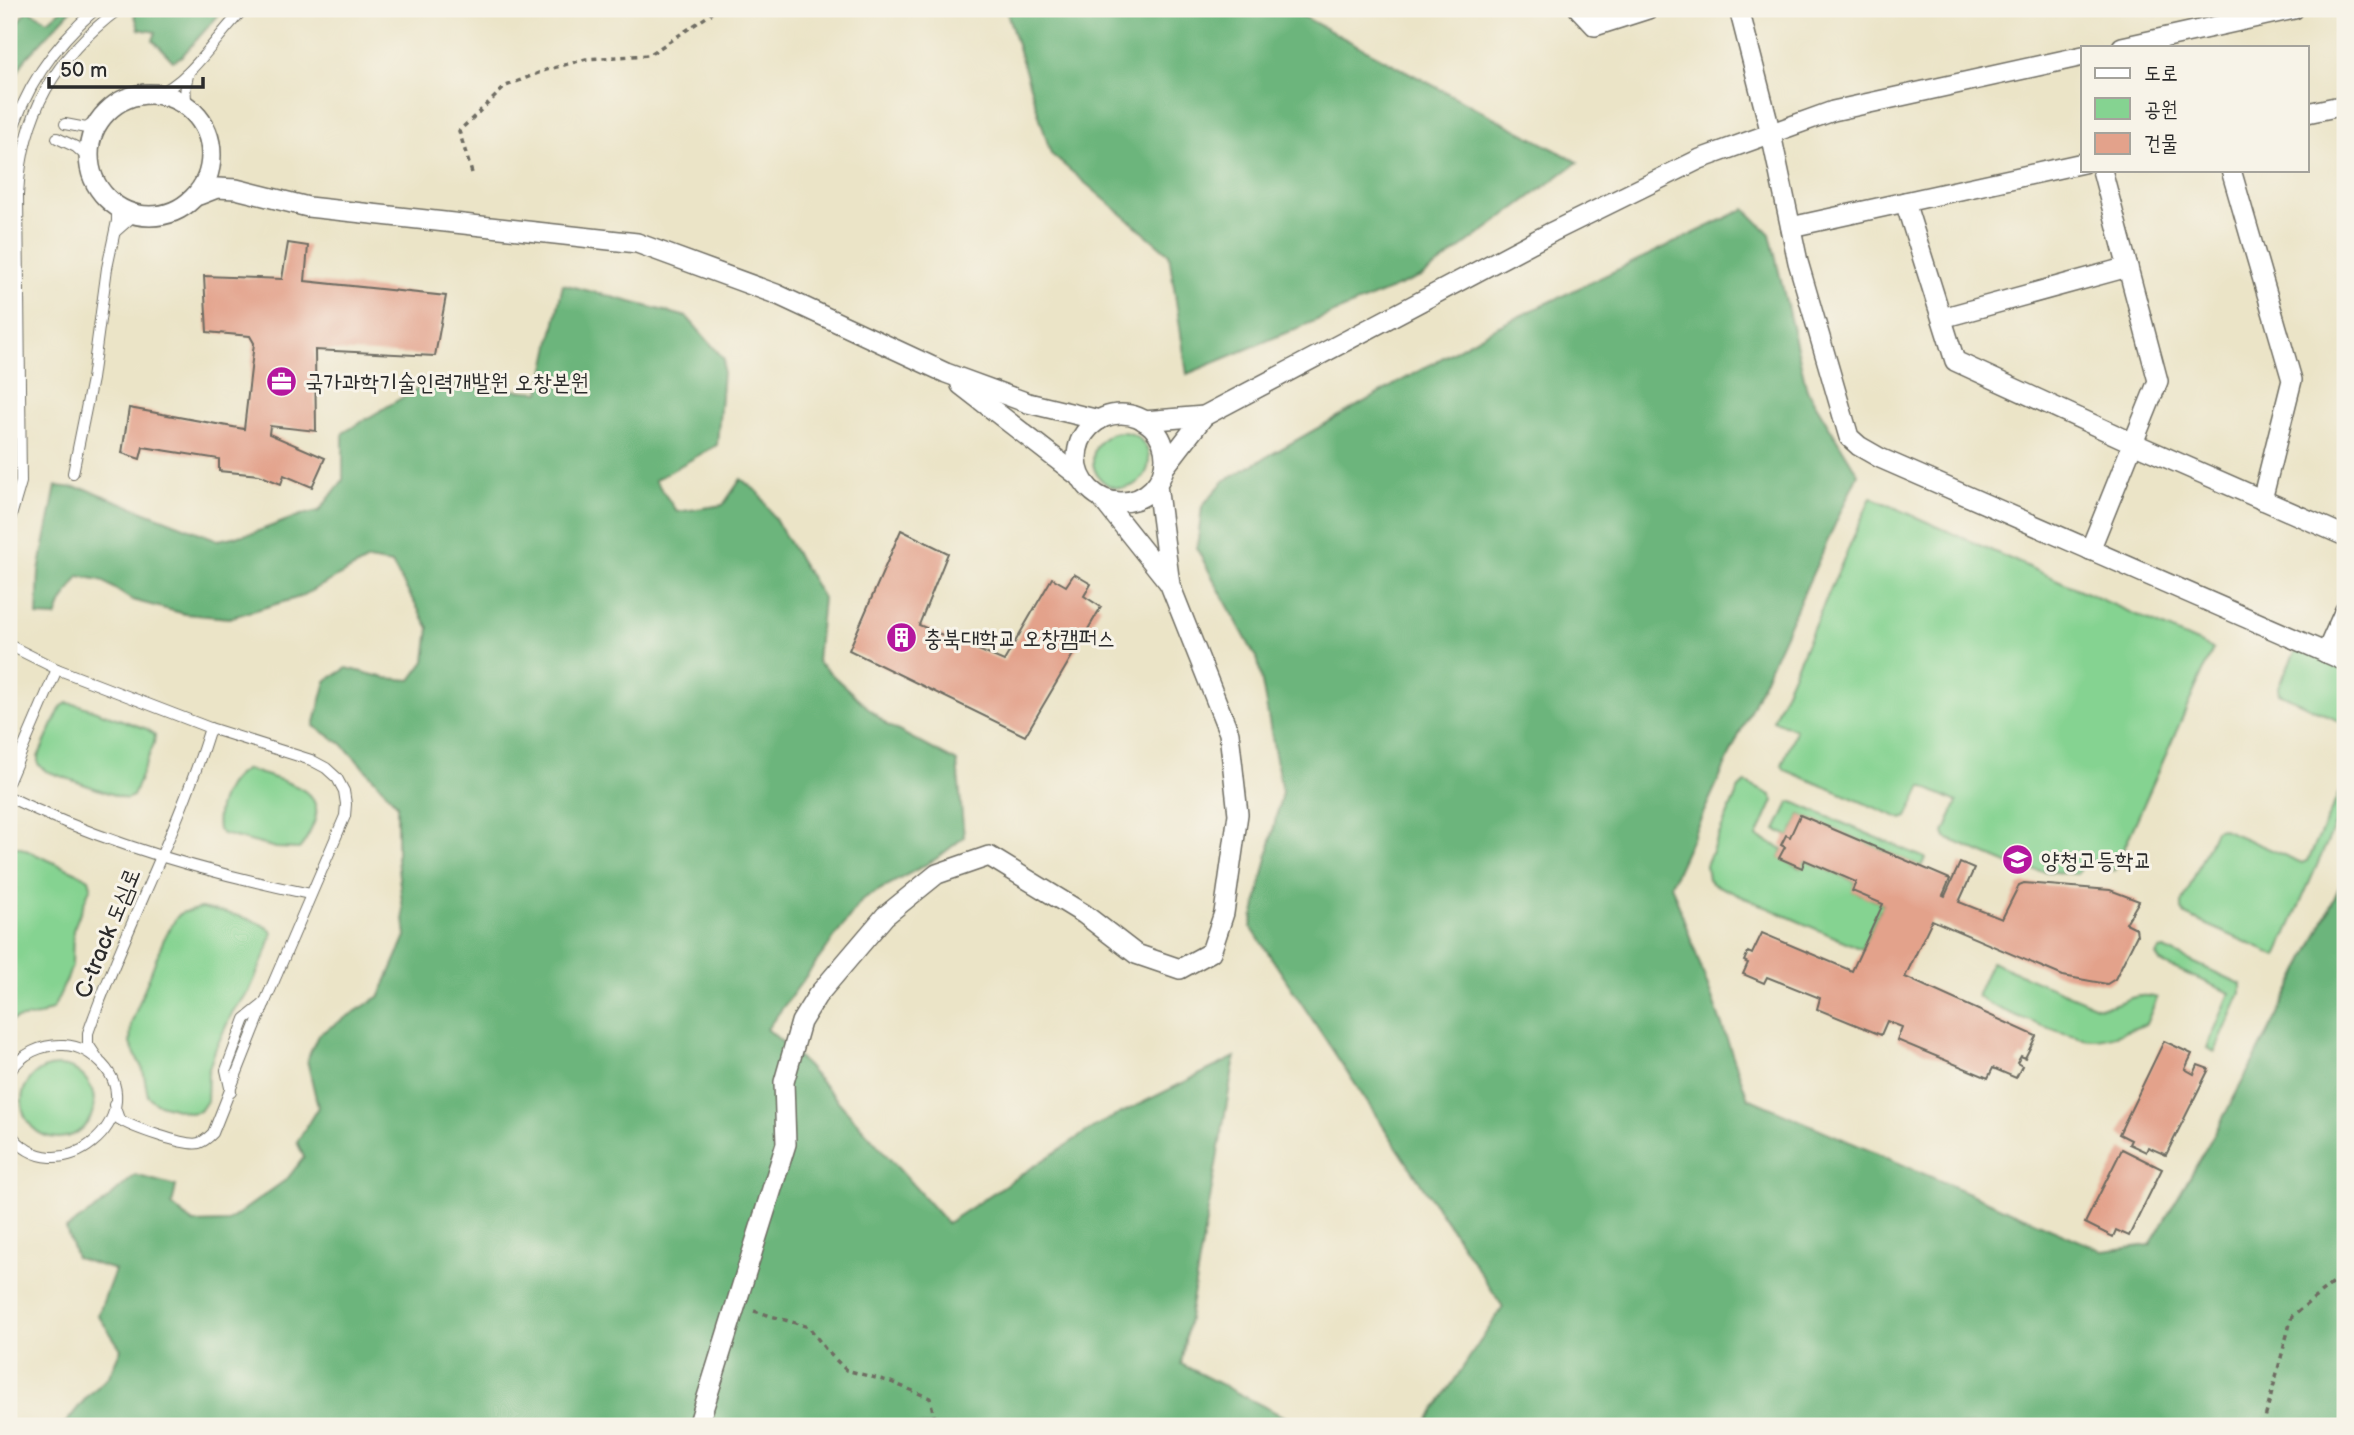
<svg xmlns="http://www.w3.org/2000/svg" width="2354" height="1435" viewBox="0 0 2354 1435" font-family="'Balsamiq Sans','Poor Story',sans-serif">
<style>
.green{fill:#85d391;stroke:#587f5e;stroke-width:2}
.forest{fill:#6cb57b;stroke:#4c7053;stroke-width:2}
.building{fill:#e3a28b}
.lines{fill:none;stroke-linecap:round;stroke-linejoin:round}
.lane-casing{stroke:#6e6c62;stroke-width:12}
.street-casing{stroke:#6e6c62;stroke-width:22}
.path{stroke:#6e6c62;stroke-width:3.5;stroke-dasharray:5 5;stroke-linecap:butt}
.lane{stroke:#fff;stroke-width:10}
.street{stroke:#fff;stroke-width:19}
.labels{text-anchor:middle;stroke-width:6;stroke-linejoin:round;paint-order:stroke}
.poi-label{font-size:23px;fill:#2b2b2b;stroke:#f7f3e8;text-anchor:start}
.street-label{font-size:23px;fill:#2b2b2b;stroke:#f7f3e8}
</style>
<rect width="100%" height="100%" fill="#f7f3e8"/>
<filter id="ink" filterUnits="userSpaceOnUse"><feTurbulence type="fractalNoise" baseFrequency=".0143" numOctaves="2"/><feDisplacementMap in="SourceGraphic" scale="14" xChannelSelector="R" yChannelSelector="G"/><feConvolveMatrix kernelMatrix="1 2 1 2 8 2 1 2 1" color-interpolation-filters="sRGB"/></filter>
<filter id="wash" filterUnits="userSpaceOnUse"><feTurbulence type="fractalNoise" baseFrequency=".00686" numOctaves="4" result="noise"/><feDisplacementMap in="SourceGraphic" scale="28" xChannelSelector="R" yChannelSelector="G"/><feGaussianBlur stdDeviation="1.57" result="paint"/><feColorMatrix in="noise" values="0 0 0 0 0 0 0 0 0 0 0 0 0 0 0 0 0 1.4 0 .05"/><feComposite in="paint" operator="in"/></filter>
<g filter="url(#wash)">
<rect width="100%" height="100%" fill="#ebe4c7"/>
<g class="green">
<circle cx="1121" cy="460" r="28"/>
<path d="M1871 497 2213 649 2114 871 2085 858 2077 874 2019 869 1946 838 1944 833 1957 802 1922 786 1907 817 1902 819 1785 770 1782 765 1796 730 1773 720Z"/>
<path d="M2300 642 2345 661V724L2279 693 2278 687Z"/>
<path d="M67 703 79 705 147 729 155 735 154 743 133 796 126 799 120 797 46 771 38 764V757L61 707Z"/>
<path d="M247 769C272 780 331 785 313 825 309 834 306 842 299 849L276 848 223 834 218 830C215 807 226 779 247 769Z"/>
<path d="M2345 780V802L2277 956 2185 915 2182 910V904L2215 830 2221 828 2302 863 2308 861Z"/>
<path d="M1746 783 1771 795 1773 801 1757 837 1783 849 1780 858 1801 868 1805 860 1856 882 1853 891 1883 904 1862 949 1713 884 1708 880 1706 865 1739 788Z"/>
<path d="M1793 802 1925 858 1921 867 1800 815 1790 837 1776 830 1789 803Z"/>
<path d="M9 847H19L82 875 89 879 91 886 73 930 72 965 68 977 53 1009 39 1016 15 1019 9 1023Z"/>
<path d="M201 908C219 911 260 918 272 932L268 948 249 992 233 1011 215 1050 208 1072 207 1101 200 1111 191 1113 156 1103 148 1096 143 1070 130 1044 131 1024 163 941 176 918 181 913Z"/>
<path d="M2164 949 2241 984V993L2215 1052 2207 1048 2230 993 2160 962 2156 955 2160 950Z"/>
<path d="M1991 962 2096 1006C2119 1010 2130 989 2157 998L2146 1024C2129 1030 2112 1038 2094 1039 2074 1040 1994 1009 1978 997L1977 994Z"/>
<circle cx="58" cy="1102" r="36"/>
</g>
<g class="forest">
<path d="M27 9 48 21 62 9H72L25 59 9 88V39Z"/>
<path d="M133 9H224L182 56 173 61 153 40 156 32 139 29Z"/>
<path d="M1006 9H1289L1578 162 1423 276 1187 374 1169 254 1051 154Z"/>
<path d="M1745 209 1770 234 1807 390 1858 474 1671 884 1748 1098 2103 1251 2150 1245C2222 1125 2287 1002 2345 875V1426H1424L1503 1307 1251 927 1282 792 1258 661 1197 549 1202 506 1224 481 1497 327Z"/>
<path d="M563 284 687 317 724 359 717 445 655 480 677 512 723 505 741 479 759 493 823 598 817 661 887 725 957 762 964 837 936 859 863 899 767 1029 795 1053 947 1223 1097 1125 1235 1057 1181 1364 1302 1426H63L86 1398 109 1376 121 1349 98 1315 115 1270 76 1258 66 1229 101 1205 135 1175 176 1186 172 1205 193 1223 227 1222 287 1179 304 1157 297 1142 318 1107 307 1060 318 1035 380 996 406 936 397 860V804L342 744 314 726 326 681 347 668 385 678 411 680 425 661 429 628 392 564 368 560 300 597 229 618 185 614 132 600 101 580 79 576 62 602 56 617 37 616 39 571 56 486 86 489 218 540 253 533 301 515 319 511 343 480V433L425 384 540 392Z"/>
</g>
<g id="blocks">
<g class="building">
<path d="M288 243 308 246 305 281 446 296 435 356 315 350 316 431 270 426 269 434 325 458 312 487 284 475 281 484 259 475 219 471V459L143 447 140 459 122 453 129 408 244 429 254 343 250 336 207 332 204 276 282 279Z"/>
<path d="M901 530 948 553 919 625 1004 661 1052 578 1066 586 1074 574 1091 584 1084 596 1101 607 1025 736 849 650Z"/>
<path d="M1800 815 1950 879 1943 895 1945 896 1960 863 1974 869 1959 902 2002 919 2019 885 2024 883 2110 890 2139 901 2126 923 2136 928 2137 935 2115 979 2107 984 2063 976 1932 920 1905 977 2036 1036 2025 1058 2021 1056 2017 1063 2022 1066 2016 1078 1993 1068 1988 1078 1897 1040 1902 1027 1887 1021 1881 1035 1817 1009 1820 998 1767 977 1764 983 1743 974 1748 963 1744 961 1748 952 1752 954 1762 933 1852 971 1883 904 1852 891 1856 882 1805 860 1802 868 1779 858 1785 847 1781 845 1786 835 1790 837Z"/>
<path d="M2164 1041 2192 1054 2185 1069 2194 1074 2198 1065 2209 1069 2166 1155 2148 1147 2146 1152 2129 1144 2131 1140 2119 1134Z"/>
<path d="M2122 1149 2162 1169 2129 1236 2116 1230 2113 1237 2085 1223Z"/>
</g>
</g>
</g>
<g filter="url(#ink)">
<use href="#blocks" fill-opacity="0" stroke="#6e6c62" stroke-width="2"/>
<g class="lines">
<defs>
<g id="lane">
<path d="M156 95C193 79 215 37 244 9"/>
<path d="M188 108C184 95 185 85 189 72"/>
<path d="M65 124 86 128 97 121"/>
<path d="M57 138 76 147 88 158"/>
<path d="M9 142C24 88 54 45 96 9"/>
<path d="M115 232 131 218 138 215"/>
<path d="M73 473 92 379 107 268 117 221V213L109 201"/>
<path d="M9 523 21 482 18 195C22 114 55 57 119 9"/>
<path d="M9 645 57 669 210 728 311 760 326 768 337 778 344 791 346 804 345 816 265 1002 213 1133C209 1137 205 1141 199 1143 187 1147 131 1127 119 1119L114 1105"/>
<path d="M9 781 57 669"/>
<path d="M9 797C103 843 208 873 310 894"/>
<path d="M98 1059 88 1044V1033C124 930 178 832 210 728"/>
<path d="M9 1073C21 1054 41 1044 64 1045 80 1046 91 1053 102 1064 152 1116 57 1199 9 1132"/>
<path d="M231 1092 226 1070 245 1019 265 1003"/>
</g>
<g id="street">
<path d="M1579 9 1595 26 1648 9"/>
<path d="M1739 9 1771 134 1798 262 1849 437 1859 446 1880 458 2345 661"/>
<path d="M2122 47 2294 9"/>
<circle cx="150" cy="155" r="61"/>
<path d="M2307 113 2345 105"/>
<path d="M2231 170 2292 380 2262 500"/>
<path d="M199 195 217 188 236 189 308 207 637 243 776 294 946 373 1028 403 1099 420"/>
<path d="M1905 202 1955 361 2133 443 2345 536"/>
<path d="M1791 227 2083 163"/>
<path d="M1942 318 2128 267"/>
<path d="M961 385 1081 478"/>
<circle cx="1121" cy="458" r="44"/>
<path d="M1144 421 1204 416 1552 232 1700 159 1833 111 2083 56"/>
<path d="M1164 468 1204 416"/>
<path d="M1102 499 1169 583"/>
<path d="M2090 550 2158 381 2102 170"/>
<path d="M2326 653 2345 610"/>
<path d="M698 1426 786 1144 784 1082 801 1022 817 996 885 916 937 874 989 856 1084 914 1136 954 1180 969 1211 952 1224 913 1238 814 1229 733 1170 585 1157 485"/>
</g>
</defs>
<use href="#lane" class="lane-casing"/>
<use href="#street" class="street-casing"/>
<g class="path">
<path d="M472 173 459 131 506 86 546 70 586 59 649 55 711 14 712 9"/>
<path d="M754 1311 809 1327 826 1350 846 1370 891 1382 930 1398 936 1426"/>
<path d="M2263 1426 2292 1316 2345 1273"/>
</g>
<use href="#lane" class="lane"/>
<use href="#street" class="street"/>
</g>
</g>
<defs>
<symbol id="office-disc" viewBox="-11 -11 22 22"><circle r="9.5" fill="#b5179e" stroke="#f7f3e8"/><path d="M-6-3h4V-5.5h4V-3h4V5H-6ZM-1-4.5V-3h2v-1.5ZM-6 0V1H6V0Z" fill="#fff"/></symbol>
<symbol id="building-disc" viewBox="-11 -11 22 22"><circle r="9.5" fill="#b5179e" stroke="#f7f3e8"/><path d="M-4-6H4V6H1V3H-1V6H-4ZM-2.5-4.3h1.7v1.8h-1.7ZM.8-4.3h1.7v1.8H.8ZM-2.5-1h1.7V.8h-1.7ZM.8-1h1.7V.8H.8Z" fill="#fff"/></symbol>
<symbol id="school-disc" viewBox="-11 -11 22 22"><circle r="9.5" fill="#b5179e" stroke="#f7f3e8"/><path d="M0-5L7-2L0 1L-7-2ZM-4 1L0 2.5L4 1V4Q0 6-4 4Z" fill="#fff"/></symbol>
</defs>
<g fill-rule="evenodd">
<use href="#office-disc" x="264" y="364" width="35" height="35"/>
<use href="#building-disc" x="884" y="620" width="35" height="35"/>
<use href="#school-disc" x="2000" y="842" width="35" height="35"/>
</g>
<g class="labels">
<g class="poi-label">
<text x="305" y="390">국가과학기술인력개발원 오창본원</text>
<text x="924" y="646">충북대학교 오창캠퍼스</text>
<text x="2041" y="868">양청고등학교</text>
</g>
<g class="street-label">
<text transform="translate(107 933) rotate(-68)" y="8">C-track 도심로</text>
</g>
</g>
<rect width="2354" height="1435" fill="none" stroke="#f7f3e8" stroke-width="35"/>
<rect x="2081" y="46" width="228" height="126" fill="#f7f3e8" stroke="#a5a39c" stroke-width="2"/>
<rect x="2095" y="68" width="35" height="10" fill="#ffffff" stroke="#a5a39c" stroke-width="2"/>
<text x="2144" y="80" font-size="21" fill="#2b2b2b">도로</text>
<rect x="2095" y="98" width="35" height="21" fill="#85d391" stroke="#a5a39c" stroke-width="2"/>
<text x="2144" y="116" font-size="21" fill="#2b2b2b">공원</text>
<rect x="2095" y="133" width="35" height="21" fill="#e3a28b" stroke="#a5a39c" stroke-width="2"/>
<text x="2144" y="150" font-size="21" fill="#2b2b2b">건물</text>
<path d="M49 77v10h154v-10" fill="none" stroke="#2b2b2b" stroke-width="3.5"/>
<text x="60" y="77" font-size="21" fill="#2b2b2b" stroke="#f7f3e8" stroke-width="5" paint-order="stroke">50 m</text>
</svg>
